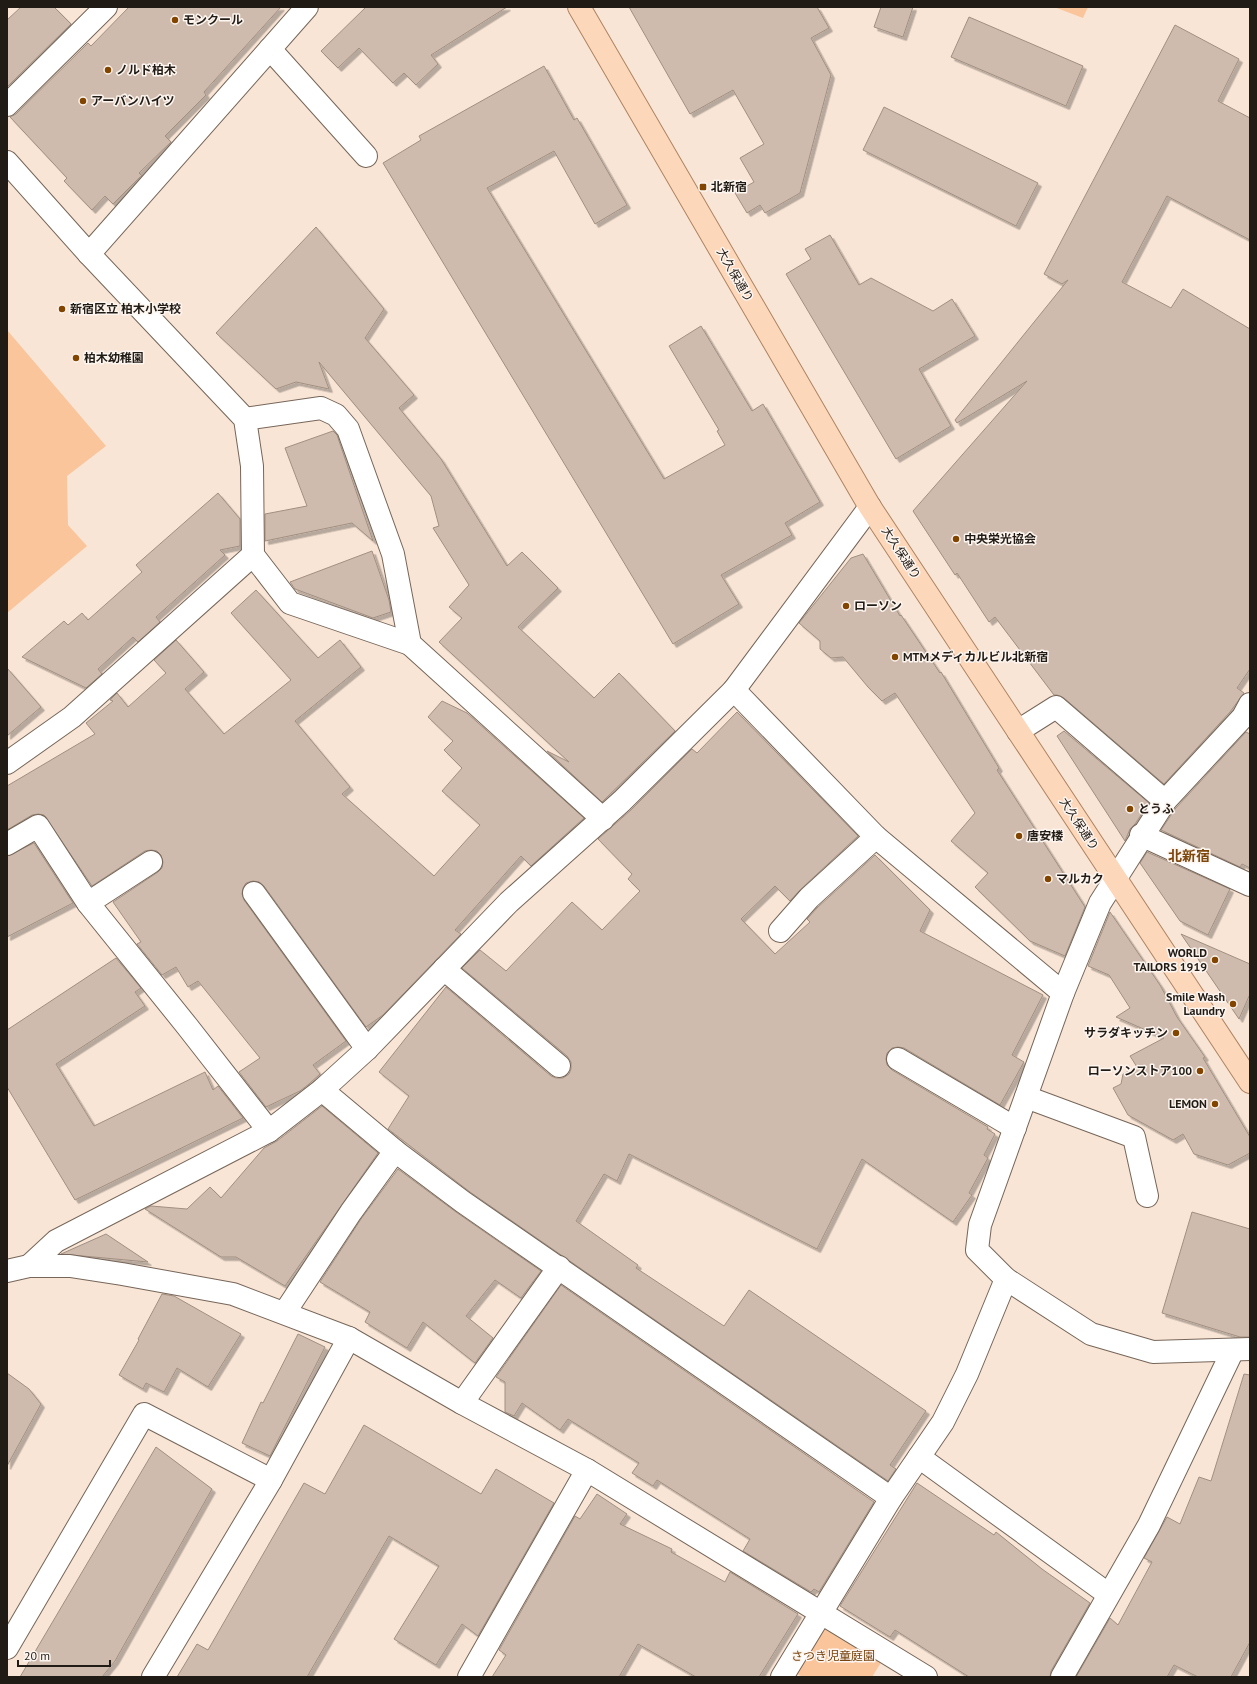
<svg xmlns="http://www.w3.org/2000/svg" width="1257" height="1684" viewBox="0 0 1257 1684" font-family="'PT Sans','Noto Sans JP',sans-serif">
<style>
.green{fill:#fac59b}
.building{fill:#cebbad;stroke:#a18f81;filter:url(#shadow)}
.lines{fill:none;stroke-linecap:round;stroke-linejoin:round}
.minor-casing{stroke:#766659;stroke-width:24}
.major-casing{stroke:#ae8462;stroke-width:24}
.minor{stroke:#fff;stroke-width:22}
.major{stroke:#fcd7ba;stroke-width:22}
.poi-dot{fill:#814500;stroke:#fdf5ef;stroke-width:1.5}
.labels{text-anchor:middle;stroke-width:3;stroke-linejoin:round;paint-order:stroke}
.poi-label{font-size:12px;font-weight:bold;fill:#211b15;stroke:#fdf5ef;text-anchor:start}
.street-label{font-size:12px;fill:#211b15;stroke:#fdf5ef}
.park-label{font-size:12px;fill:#77430e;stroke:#fdf5ef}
.quarter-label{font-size:14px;font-weight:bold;fill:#7e470e;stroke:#fdf5ef}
</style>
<defs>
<filter id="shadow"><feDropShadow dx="3.5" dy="3.5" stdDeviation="0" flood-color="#0004"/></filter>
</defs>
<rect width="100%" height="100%" fill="#f9e5d6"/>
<g class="green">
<path d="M1054 7H1088L1083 18Z"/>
<path d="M7 330 106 446 67 476 68 525 87 546 7 613Z"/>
<path d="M826 1627 882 1661 872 1677H803L797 1674Z"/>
</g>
<g class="building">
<path d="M21 7H54L71 24 7 87V20Z"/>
<path d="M129 7H281L204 92 206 95 165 136 171 142 139 173 142 176 140 177 113 204 105 196 92 210 64 181 67 178 10 117 16 114 88 43 91 46Z"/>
<path d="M366 7H507L431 55 438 64 416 85 404 73 393 83 359 48 338 68 321 51Z"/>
<path d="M629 7H817L829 28 811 38 831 75 800 193 765 213 760 205 747 213 735 193 754 182 740 158 764 144 733 90 690 114Z"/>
<path d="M881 7H913L903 37 874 27Z"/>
<path d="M969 17 1083 66 1066 106 951 57Z"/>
<path d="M1175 25 1239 59 1218 101 1250 118V240L1167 196 1122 282 1171 308 1183 289 1250 329V669L1237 688 1244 693 1230 712 1164 784 1064 698 1057 695H1054L995 617 989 622 957 573 955 575 913 511 1027 381 957 423 955 420 1068 280 1062 284 1044 274Z"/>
<path d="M544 66 574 120 577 118 627 205 595 224 554 151 487 188 664 479 725 445 717 431 719 430 669 346 701 326 752 411 763 404 820 502 785 523 792 535 721 575 739 604 673 644 383 163 421 140 419 136Z"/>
<path d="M884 107 1038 183 1016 226 863 150Z"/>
<path d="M316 227 384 309 365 338 414 395 399 408 441 459 507 566 522 552 558 588 518 627 594 698 619 673 675 731 602 802 547 751 569 762 439 642 462 618 449 607 469 585 433 528 439 526 431 496 319 362 329 389 296 382 276 389 216 333Z"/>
<path d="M830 235 859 285 871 278 933 311 952 299 975 336 919 369 951 426 896 459 786 274 811 259 805 249Z"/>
<path d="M333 431 337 435 373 541 352 523 265 541V514L307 506 285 448Z"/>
<path d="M218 493 240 519V546L220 550 225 555 156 617 160 622 138 642 133 637 98 669 102 674 86 688 22 657 64 621 68 625 82 613 88 620 142 572 136 565Z"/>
<path d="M372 551 389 600 391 612 373 618 295 589 290 582Z"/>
<path d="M863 554 900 616 901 615 940 673 941 672 999 768 997 770 1085 907 1065 956 1030 941 975 887 988 873 951 841 975 813 895 693 882 701 868 687 843 657 831 658 820 649V641L799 623 851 558Z"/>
<path d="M256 590 318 658 340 640 361 667 295 721 350 787 342 794 434 876 480 825 442 791 462 768 444 750 453 741 428 717 442 701 467 713 584 818 531 866 521 856 455 930 461 934 383 1015 366 1027 264 886 259 882 253 881 246 883 243 888 242 894 244 900 346 1041 313 1065 320 1074 309 1084 300 1091 266 1107 239 1072 260 1058 198 981 188 987 176 967 162 975 137 944 141 942 113 902 158 872 162 868 163 862 161 855 157 851 151 850 145 851 92 886 44 815 38 814 32 815 7 830V786L95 734 86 723 113 701 110 700 117 693 128 707 166 673 154 660 176 640 204 672 185 689 224 734 291 680 231 613Z"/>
<path d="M7 668 41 707 7 736Z"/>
<path d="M737 712 858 836 801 889 790 901 775 886 741 919 775 954 810 922 807 919 818 907 875 855 930 910 920 931 1043 995 1012 1055 1024 1062 1000 1105 904 1048 898 1047 892 1048 887 1053 886 1059 887 1065 892 1070 988 1127 987 1129 995 1134 984 1155 988 1158 969 1193 972 1195 953 1222 862 1159 817 1249 629 1154 617 1181 604 1174 576 1221 638 1265 636 1268 724 1326 749 1290 926 1411 890 1465 896 1469 888 1481 470 1192 388 1129 409 1096 379 1072 446 987 551 1076 556 1078H563L569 1074 571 1069V1062L567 1056 462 968 480 950 506 971 572 902 602 930 640 891 628 879 632 874 598 839 631 810 692 749 697 753Z"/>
<path d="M1064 731 1149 803 1135 824 1130 829 1125 841 1057 736Z"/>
<path d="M1246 732 1250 734V868L1242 864 1240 867 1161 830 1175 809Z"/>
<path d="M34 843 73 903 7 937V856Z"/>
<path d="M1147 852 1230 889 1208 935 1180 921 1140 863Z"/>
<path d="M1110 912 1160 985 1177 1017 1205 1057 1203 1058 1250 1137V1153L1228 1165 1194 1154 1183 1134 1173 1140 1128 1115 1113 1088 1121 1084 1123 1074 1137 1067 1130 1056 1164 1038 1116 1017 1130 1008 1109 975 1088 966Z"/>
<path d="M1181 934 1250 964V994L1239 1019Z"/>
<path d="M116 958 141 988 135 992 145 1006 56 1064 94 1126 205 1072 213 1090 218 1086 243 1118 75 1200 7 1087V1030Z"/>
<path d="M322 1106 378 1153 285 1286 236 1257H221L145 1209 151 1206 187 1209 210 1187 221 1198 264 1148 277 1141Z"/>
<path d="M398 1169 456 1212 541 1271 521 1298 495 1280 466 1316 493 1338 475 1363 423 1322 407 1348 365 1322 370 1312 320 1282 361 1219Z"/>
<path d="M1192 1212 1250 1229V1337H1240L1162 1313Z"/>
<path d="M106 1234 148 1262 61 1254Z"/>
<path d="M561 1285 874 1502 819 1592 814 1589 811 1592 743 1551 750 1539 657 1480 653 1486 632 1473 639 1463 568 1419 560 1430 522 1403 514 1416 505 1412V1382L496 1377Z"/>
<path d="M162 1294 174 1296 241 1334 208 1387 177 1368 164 1392 146 1383 143 1389 119 1375 139 1340 138 1339Z"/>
<path d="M298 1334 325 1347 270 1456 242 1443 261 1402 263 1403Z"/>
<path d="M7 1373 29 1389 41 1404 7 1466Z"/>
<path d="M1244 1374 1250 1375V1642L1231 1677H1198L1174 1665 1167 1677H1076L1110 1618 1118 1625 1152 1562 1144 1558 1167 1517 1180 1524 1199 1477 1211 1481Z"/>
<path d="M364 1425 481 1494 496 1469 554 1503 478 1636 462 1624 436 1665 394 1639 439 1566 389 1536 307 1677H177L197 1644 208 1650 304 1483 325 1494Z"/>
<path d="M156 1447 212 1489 115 1661 102 1677H20Z"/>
<path d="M917 1483 994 1535 996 1532 1042 1569 1090 1603 1051 1671 1050 1677H969L895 1630 890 1637 840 1606Z"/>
<path d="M597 1494 627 1514 620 1524 672 1549 671 1552 725 1582 730 1572 798 1614 759 1677H696L638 1644 619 1677H492L506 1655 499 1650 575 1516 580 1519Z"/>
</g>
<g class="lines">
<defs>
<g id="minor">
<path d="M270 49 366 156"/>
<path d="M7 105 106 7"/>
<path d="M7 162 89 254 245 419 252 466 253 555 72 717 7 763"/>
<path d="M89 254 307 7"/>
<path d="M245 419 321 408 336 415 348 429 393 554 410 644 603 819"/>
<path d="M253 555 290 603 410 644"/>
<path d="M734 690 876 837 1063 993"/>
<path d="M1250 704 1243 717 1165 801 1100 903 1063 993 980 1225 977 1250 1006 1279 1091 1334 1153 1352 1250 1349"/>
<path d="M1018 731 1056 707 1165 801"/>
<path d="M1141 835 1250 885"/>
<path d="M7 844 38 826 88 903"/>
<path d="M151 862 88 903 187 1026 269 1131"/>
<path d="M254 893 367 1049"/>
<path d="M780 931 809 898 876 837"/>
<path d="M444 969 559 1066"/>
<path d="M898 1059 1015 1128"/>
<path d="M322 1090 395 1151 463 1202 891 1498"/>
<path d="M1026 1097 1134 1137 1147 1196"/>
<path d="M29 1266 56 1241 269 1131 322 1090 367 1049 509 902 622 801 734 690 870 507"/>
<path d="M7 1271 29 1266H70L122 1274 233 1294 349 1338 462 1403 587 1470 926 1677"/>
<path d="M285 1312 351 1212 395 1151"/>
<path d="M462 1403 559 1267"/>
<path d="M919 1457 1108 1594"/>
<path d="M7 1648 144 1414 271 1480"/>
<path d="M153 1677 271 1480 349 1338"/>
<path d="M469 1677 587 1470"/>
<path d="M782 1677 891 1498 943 1422 967 1374 1006 1279"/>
<path d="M1062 1677 1149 1525 1233 1350"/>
</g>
<path id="major" d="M579 7 870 507 1250 1082"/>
</defs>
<use href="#minor" class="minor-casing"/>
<use href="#major" class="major-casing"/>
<use href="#minor" class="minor"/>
<use href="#major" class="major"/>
</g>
<g class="poi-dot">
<circle cx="175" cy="20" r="4"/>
<circle cx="108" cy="70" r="4"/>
<circle cx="83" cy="101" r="4"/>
<rect x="699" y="183" width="8" height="8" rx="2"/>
<circle cx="62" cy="309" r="4"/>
<circle cx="76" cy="358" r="4"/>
<circle cx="956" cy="539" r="4"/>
<circle cx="846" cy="606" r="4"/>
<circle cx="895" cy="657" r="4"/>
<circle cx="1130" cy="809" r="4"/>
<circle cx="1019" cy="836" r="4"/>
<circle cx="1048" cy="879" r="4"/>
<circle cx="1215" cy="960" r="4"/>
<circle cx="1233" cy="1004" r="4"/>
<circle cx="1176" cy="1033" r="4"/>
<circle cx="1200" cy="1071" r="4"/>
<circle cx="1215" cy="1104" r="4"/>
</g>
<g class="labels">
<g class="poi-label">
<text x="183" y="24">モンクール</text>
<text x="116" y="74">ノルド柏木</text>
<text x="91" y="105">アーバンハイツ</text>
<text x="711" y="191">北新宿</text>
<text x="70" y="313">新宿区立 柏木小学校</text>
<text x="84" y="362">柏木幼稚園</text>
<text x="964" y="543">中央栄光協会</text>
<text x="854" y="610">ローソン</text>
<text x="903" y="661">MTMメディカルビル北新宿</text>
<text x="1138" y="813">とうふ</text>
<text x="1027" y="840">唐安楼</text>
<text x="1056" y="883">マルカク</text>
<text x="1207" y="957" text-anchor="end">WORLD<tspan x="1207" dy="14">TAILORS 1919</tspan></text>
<text x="1225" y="1001" text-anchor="end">Smile Wash<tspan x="1225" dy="14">Laundry</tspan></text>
<text x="1168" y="1037" text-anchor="end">サラダキッチン</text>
<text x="1192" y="1075" text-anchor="end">ローソンストア100</text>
<text x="1207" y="1108" text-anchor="end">LEMON</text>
</g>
<g class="street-label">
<text transform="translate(735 275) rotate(60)" y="4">大久保通り</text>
<text transform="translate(901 553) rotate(57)" y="4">大久保通り</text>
<text transform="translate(1079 824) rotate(57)" y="4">大久保通り</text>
</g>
<g class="park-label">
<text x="833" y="1660">さつき児童庭園</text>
</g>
<g class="quarter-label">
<text x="1189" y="861">北新宿</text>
</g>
</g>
<rect width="1257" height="1684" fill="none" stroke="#211b15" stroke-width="16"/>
<path d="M18 1660v6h92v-6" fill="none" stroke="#211b15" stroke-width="2"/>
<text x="24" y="1660" font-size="12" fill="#211b15" stroke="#fdf5ef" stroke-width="3" paint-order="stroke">20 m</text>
</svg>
